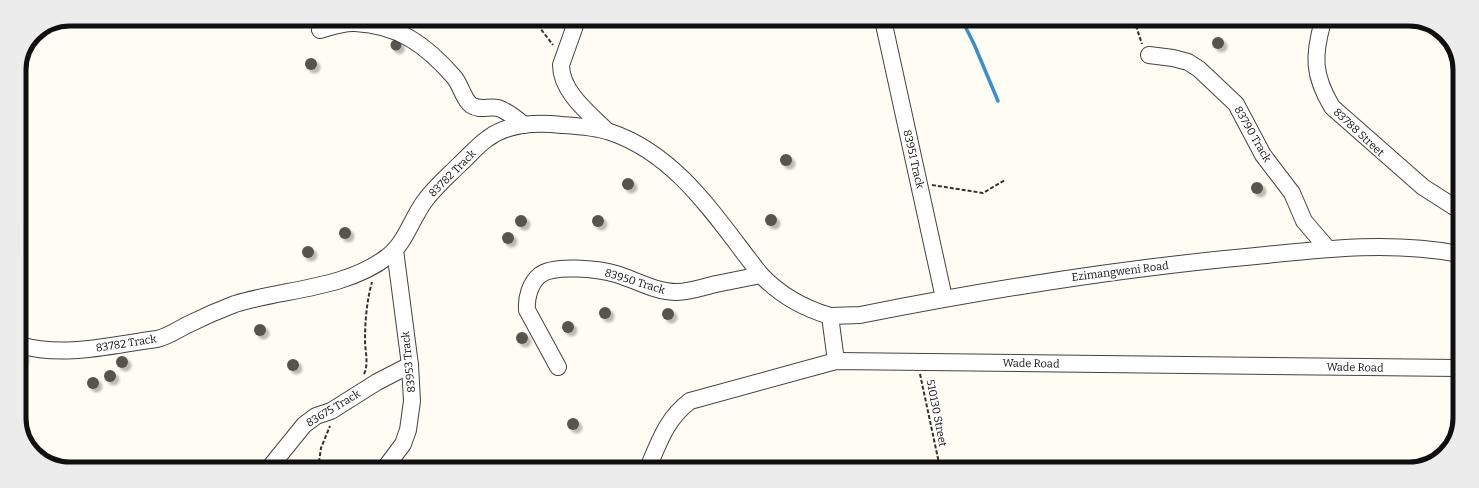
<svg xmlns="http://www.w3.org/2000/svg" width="1479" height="488" viewBox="0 0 1479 488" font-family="Bitter,serif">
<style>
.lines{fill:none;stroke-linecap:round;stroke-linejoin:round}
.stream{stroke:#398dd3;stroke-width:3.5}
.building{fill:#59524c;filter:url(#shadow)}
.minor-casing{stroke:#434343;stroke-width:18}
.path{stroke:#323232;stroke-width:2;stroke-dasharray:4 2;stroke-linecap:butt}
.minor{stroke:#fff;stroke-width:16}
.labels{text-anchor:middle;stroke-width:4;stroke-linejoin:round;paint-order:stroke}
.street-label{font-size:11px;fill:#101010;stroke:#fff}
.rim{fill:none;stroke:#101010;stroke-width:5}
</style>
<defs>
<filter id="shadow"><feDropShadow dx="3.5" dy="3.5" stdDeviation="1" flood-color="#0004"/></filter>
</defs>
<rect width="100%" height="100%" fill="#fffdf3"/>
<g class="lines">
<path class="stream" d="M962 20 974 44 998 101"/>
</g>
<g class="building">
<circle cx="1218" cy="43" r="6"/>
<circle cx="396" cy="45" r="5.5"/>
<circle cx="311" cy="64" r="6"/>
<circle cx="786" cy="160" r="6"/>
<circle cx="628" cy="184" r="6"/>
<circle cx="1257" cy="188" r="6"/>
<circle cx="771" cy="220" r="6"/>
<circle cx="521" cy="221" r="6"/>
<circle cx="598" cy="221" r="6"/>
<circle cx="345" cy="233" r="6"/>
<circle cx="508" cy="238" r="6"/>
<circle cx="308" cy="252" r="6"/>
<circle cx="605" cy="313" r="6"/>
<circle cx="668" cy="314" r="6"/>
<circle cx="568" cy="327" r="6"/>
<circle cx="260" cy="330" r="6"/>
<circle cx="522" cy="338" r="6"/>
<path d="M19 352 24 353 26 356 24 362 21 364H19Z"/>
<circle cx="122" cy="362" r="6"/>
<circle cx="293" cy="365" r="6"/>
<circle cx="110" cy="376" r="6"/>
<circle cx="93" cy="383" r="6"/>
<circle cx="573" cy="424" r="6"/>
</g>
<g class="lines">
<defs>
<g id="minor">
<path d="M577 20 561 65C561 92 589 113 607 131"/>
<path d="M883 20 944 298"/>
<path d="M1323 21C1313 56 1313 75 1332 107L1423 187 1459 210"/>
<path d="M320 30C331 27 343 22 355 23 399 25 426 45 454 77 461 85 463 99 471 105 480 111 489 106 498 108 507 111 517 119 524 125"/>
<path d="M1149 55 1173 58 1188 62 1199 69 1236 104 1263 155 1292 193 1304 221 1328 249"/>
<path d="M19 345C66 358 110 345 157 339 169 336 177 330 187 325 203 317 219 310 235 304 284 289 345 289 387 257 405 244 411 220 424 202 434 188 447 177 460 164 469 156 477 146 487 139 508 123 537 122 562 125 577 126 595 127 610 132 679 155 718 221 761 275 780 295 803 308 830 316"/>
<path d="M836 361 830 316 860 315C991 289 1123 268 1256 256 1324 249 1391 241 1459 254"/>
<path d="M558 367 527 310C526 298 530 283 540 275 554 264 599 269 616 274 636 280 655 292 677 292 690 292 703 287 716 284 731 281 746 278 761 275"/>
<path d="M270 467 304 425 316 416 331 411 377 382 410 365"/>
<path d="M385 468 403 444 408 430 412 401 410 365 395 250"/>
<path d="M648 468C659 442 667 418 690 401L836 361 1459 368"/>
</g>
</defs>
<use href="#minor" class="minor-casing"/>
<g class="path">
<path d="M534 20 553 45"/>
<path d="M1134 20 1142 44"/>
<path d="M932 185 983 193 1005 180"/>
<path d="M364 374C369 363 365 351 365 340 365 320 367 300 372 282"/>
<path d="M920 374 940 468"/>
<path d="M318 468 321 448 330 426"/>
</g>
<use href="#minor" class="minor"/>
</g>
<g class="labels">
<g class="street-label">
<text transform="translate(1359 132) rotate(43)" y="4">83788 Street</text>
<text transform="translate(1253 134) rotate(60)" y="4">83790 Track</text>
<text transform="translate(914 159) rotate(77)" y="4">83951 Track</text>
<text transform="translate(452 173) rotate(-45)" y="4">83782 Track</text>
<text transform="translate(1120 271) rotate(-7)" y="4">Ezimangweni Road</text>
<text transform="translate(635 281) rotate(17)" y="4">83950 Track</text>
<text transform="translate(126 343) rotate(-9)" y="4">83782 Track</text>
<text transform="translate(408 362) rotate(-96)" y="4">83953 Track</text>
<text transform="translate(1031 363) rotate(1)" y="4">Wade Road</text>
<text transform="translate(1355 367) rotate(1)" y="4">Wade Road</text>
<text transform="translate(333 408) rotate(-31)" y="4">83675 Track</text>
<text transform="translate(937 413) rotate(79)" y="4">510130 Street</text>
</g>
</g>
<path d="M0 0H1479V488H0ZM70 26H1409A44 44 0 0 1 1453 70V418A44 44 0 0 1 1409 462H70A44 44 0 0 1 26 418V70A44 44 0 0 1 70 26Z" fill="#ececec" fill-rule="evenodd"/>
<path class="rim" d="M70 26H1409A44 44 0 0 1 1453 70V418A44 44 0 0 1 1409 462H70A44 44 0 0 1 26 418V70A44 44 0 0 1 70 26Z"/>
</svg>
